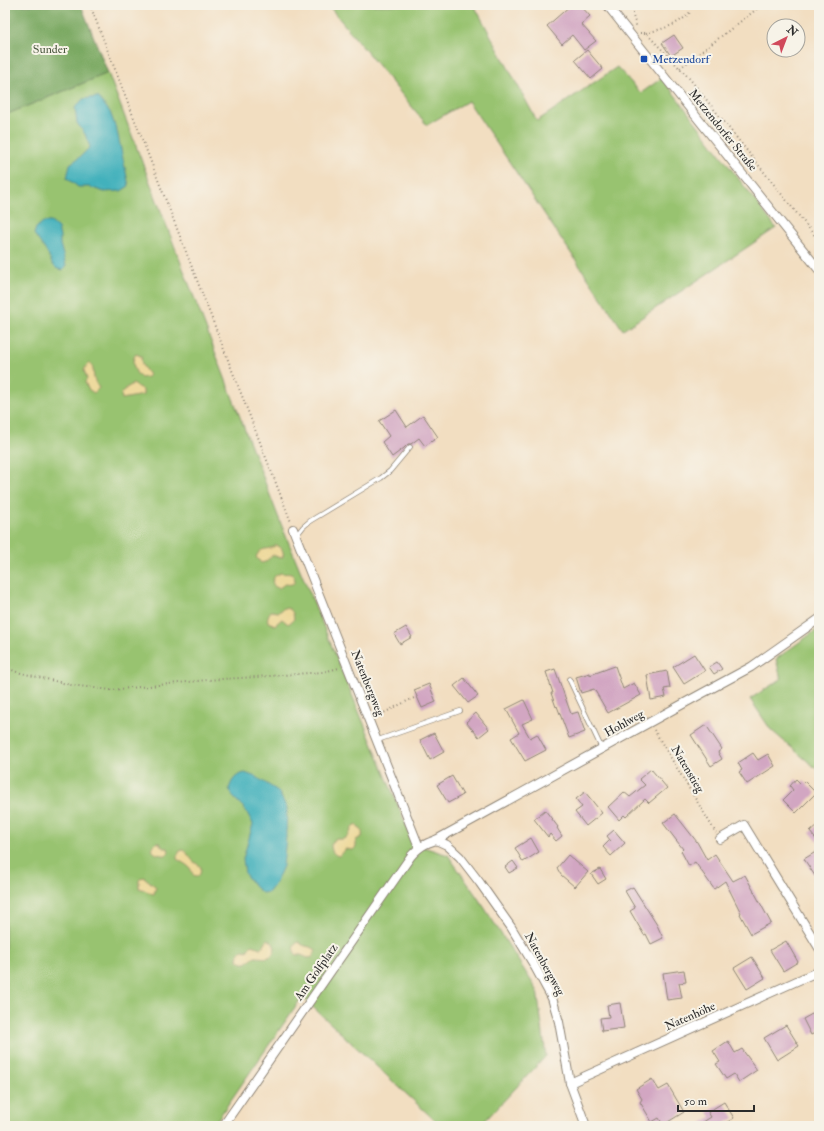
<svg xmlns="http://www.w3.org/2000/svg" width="824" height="1131" viewBox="0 0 824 1131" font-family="'IM FELL Double Pica',serif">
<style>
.green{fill:#98c370;stroke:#62774e}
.forest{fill:#7aa962;stroke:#526a46}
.sand{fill:#eeda9e;stroke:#8c8264}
.water{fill:#42b1bc;stroke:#366e74}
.building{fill:#d2a6c2}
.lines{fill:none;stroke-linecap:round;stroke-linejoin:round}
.service-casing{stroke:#8e8476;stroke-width:5.5}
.minor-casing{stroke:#8e8476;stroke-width:10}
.path{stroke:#8e8476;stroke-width:2;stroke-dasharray:1 3;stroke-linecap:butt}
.service{stroke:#fff;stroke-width:4}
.minor{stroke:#fff;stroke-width:8}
.transit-dot{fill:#1a4fb4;stroke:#f7f3e8;stroke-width:1.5}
.labels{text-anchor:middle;stroke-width:4;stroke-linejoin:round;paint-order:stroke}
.park-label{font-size:12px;fill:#4c5940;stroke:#f7f3e8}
.transit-label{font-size:12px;fill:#164399;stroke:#f7f3e8;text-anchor:start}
.street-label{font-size:12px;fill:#2b2b2b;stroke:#f7f3e8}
</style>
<rect width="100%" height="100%" fill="#f7f3e8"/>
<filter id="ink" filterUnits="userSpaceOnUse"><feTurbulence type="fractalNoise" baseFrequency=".025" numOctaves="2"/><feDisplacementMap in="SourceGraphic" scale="8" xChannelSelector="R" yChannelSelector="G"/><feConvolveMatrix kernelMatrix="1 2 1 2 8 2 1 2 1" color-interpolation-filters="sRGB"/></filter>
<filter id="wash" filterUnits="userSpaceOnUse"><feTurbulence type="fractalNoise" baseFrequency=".012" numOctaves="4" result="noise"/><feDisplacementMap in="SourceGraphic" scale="16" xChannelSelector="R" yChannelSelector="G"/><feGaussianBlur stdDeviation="0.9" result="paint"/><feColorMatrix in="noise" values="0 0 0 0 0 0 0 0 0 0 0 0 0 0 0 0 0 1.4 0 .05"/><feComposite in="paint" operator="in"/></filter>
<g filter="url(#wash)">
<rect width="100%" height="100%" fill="#f2dec1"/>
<g class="green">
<path d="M328 5H474L537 121 617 67 641 93 662 78 776 228 623 330 468 101 427 125Z"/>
<path d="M108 73 283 529 414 844 448 855 484 907 537 990 546 1056 480 1126H441L302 997 213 1126H5V115Z"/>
<path d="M819 628V771L771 730 750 699 781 679 776 659Z"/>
</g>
<path class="forest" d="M5 5H81L108 73 5 115Z"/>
<g class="sand">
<path d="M136 354 141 356 142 365 149 375 147 377 141 378C134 372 130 361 136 354Z"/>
<path d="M89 362C94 367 93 372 94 378 95 382 97 385 99 388L94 393 88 389 85 382 87 379 84 370Z"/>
<path d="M133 384 143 390V395L122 399 121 394 125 390 126 388Z"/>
<path d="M276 545C282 547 284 551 283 557L280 558 273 555 265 562 261 563 256 557C262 545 267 552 276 545Z"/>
<path d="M281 573C283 574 288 573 291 574 295 576 297 583 292 584 289 585 287 584 285 584L279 588 275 587C271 582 272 580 276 575Z"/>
<path d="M284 608C292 608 293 612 294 619L291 622 288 624 282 619 275 625 268 622C267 617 268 615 271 611L279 612Z"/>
<path d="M356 825C361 828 363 831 362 837L356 840V847L353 850 345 849 339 856C333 855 331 850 331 845L335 839C348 840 348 837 353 826Z"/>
<path d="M157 842 161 844V846L164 848H168L169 852 167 855C157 856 146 851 157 842Z"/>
<path d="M183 850 186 852 193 861 201 867 200 874 198 876C190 876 194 872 189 867 186 864 181 862 177 859V856L180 851Z"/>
<path d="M144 877 156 887 154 894C150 894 144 889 139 888V880L141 878Z"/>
<path d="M268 939 273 943 275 948C272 961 265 957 255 957L246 963H242L238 960 239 952 244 950 247 951 251 945 261 948Z"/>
<path d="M299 942C304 948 310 945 316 950L313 957 308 958 301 955H297C292 951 292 944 299 942Z"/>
</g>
<g class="water">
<path d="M98 97 110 112 117 131 129 186 121 191 104 192 90 187H78L67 178 70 164 80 157 90 147 85 134 77 123 75 108 83 99Z"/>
<path d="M43 222H51L58 228 60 237V244L66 266 62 270C51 269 51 258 46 251 42 245 38 240 34 234L36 228Z"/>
<path d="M245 773 256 777 278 791 287 808 286 837 283 866 276 882 269 892 262 893 255 887 245 874 243 859 253 824 245 809 234 798 229 789C232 780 235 775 245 773Z"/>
</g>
<g id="blocks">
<g class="building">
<path d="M571 5H580L590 16 581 24 596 41 584 50 572 35 562 44 547 26Z"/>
<path d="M674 35 683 48 671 56 662 43Z"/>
<path d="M587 50 603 69 591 79 575 60Z"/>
<path d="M396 410 407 427 423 415 438 437 425 446 419 438 411 444H408L404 448 392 457 382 442 389 436 379 421Z"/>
<path d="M406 627 412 637 400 644 394 634Z"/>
<path d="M694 654 705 671 684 684 673 667Z"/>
<path d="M717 662 722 669 714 674 709 667Z"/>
<path d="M615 666 623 689 634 683 641 695 608 713 594 689 581 693 576 677 590 673V675Z"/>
<path d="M555 669 571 714 578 712 585 732 569 738 557 706 556 707 551 693H553L546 672Z"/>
<path d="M667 671 670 688 664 689 666 697 651 700 647 675Z"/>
<path d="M464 678 478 696 468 703 454 686Z"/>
<path d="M429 684 436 702 422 708 414 690Z"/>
<path d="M524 700 533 719 522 724 530 738 537 734 546 750 525 761 511 738 519 733 506 709Z"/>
<path d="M476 713 489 729 479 737 466 722Z"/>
<path d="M706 725 722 749 718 752 722 759 711 766 691 735Z"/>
<path d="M434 733 444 752 430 760 420 740Z"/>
<path d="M753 753 758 760 768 754 775 766 747 784 739 772 742 770 738 763Z"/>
<path d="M651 769 667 788 649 803 645 799 626 817 624 815 619 820 608 807 624 792 630 797 645 785 639 779Z"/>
<path d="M452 776 463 795 448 803 437 785Z"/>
<path d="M796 779 801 784 804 781 816 793 796 813 783 800 793 790 790 786Z"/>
<path d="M585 792 602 813 586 826 575 812 582 807 576 799Z"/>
<path d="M545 810 558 827 557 828 562 836 556 841 550 834 548 837 534 819Z"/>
<path d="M675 814 697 842 707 860 715 854 733 881 745 875 771 923 751 934 740 914 741 913 725 881 714 889 695 862 689 866 681 851 683 849 663 823Z"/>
<path d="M819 824V843L810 832Z"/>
<path d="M614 830 625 843 611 856 603 847 610 840 607 836Z"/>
<path d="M531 838 539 852 523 862 515 848Z"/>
<path d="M819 850V882L804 859Z"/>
<path d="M568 855 588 872 575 887 561 875 557 868Z"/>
<path d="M513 861 518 868 509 873 505 867Z"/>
<path d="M600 869 606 879 598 884 591 874Z"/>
<path d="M633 887 657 925 663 938 651 944 646 934 644 935 630 911 635 908 625 891Z"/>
<path d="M786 941 798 962 783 971 770 950Z"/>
<path d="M752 957 765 978 747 989 734 968Z"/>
<path d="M684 970 686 982 679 983 682 998 667 1000 663 973Z"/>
<path d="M620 1003 624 1028 602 1031 600 1018 609 1017 607 1005Z"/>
<path d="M819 1010V1031L811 1035 803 1019Z"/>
<path d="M786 1025 799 1046 777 1060 764 1038Z"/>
<path d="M728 1041 735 1053 742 1049 757 1070 739 1082 734 1074 726 1079 716 1064 720 1062 713 1051Z"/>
<path d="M652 1079 659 1090 668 1085 684 1112 663 1125 659 1118 652 1122 640 1102 642 1099 636 1089Z"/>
<path d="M724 1102 734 1118 721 1126H697L711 1117 708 1112Z"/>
</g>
</g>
</g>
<g filter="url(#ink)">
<use href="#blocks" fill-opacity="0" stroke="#8e8476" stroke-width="1"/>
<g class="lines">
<defs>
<g id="service">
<path d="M296 536 303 527 310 521 381 478 390 471 410 447"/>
<path d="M569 679 602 749"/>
<path d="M378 740 460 711"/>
</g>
<g id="minor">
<path d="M607 5 819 270"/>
<path d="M293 529 419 847"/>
<path d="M720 839 744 825 819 948"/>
<path d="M436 840 447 845 460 857 480 883 511 927 534 965 552 998 559 1022 570 1083 586 1126"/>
<path d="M570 1083 819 971"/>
<path d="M223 1126 411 856C419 847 424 844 436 840L701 694 751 667 819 619"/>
</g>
</defs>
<use href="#service" class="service-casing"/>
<use href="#minor" class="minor-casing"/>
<g class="path">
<path d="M90 5 291 522"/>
<path d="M633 5V16L637 28"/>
<path d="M640 33H646L689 78 819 241"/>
<path d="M646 33C662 29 680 25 691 11"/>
<path d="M680 68 762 5"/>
<path d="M5 667 17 672 71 685 111 690 207 680 256 677 323 672 339 668"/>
<path d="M377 716C391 710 403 702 417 697"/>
<path d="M654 730 716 833"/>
</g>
<use href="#service" class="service"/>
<use href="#minor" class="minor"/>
</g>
</g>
<rect class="transit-dot" x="640" y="55" width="8" height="8" rx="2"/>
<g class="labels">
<g class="park-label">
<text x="50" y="53">Sunder</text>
</g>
<g class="transit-label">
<text x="652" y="63">Metzendorf</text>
</g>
<g class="street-label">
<text transform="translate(723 130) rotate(51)" y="4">Metzendorfer Straße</text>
<text transform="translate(368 683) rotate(68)" y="4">Natenbergweg</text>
<text transform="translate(624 723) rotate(-29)" y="4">Hohlweg</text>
<text transform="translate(688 769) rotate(59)" y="4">Natenstieg</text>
<text transform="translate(545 964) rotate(61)" y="4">Natenbergweg</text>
<text transform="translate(316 972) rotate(-55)" y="4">Am Golfplatz</text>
<text transform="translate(690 1016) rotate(-24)" y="4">Natenhöhe</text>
</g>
</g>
<rect width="824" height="1131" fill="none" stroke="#f7f3e8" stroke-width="20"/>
<g transform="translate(786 38) rotate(42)"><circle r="19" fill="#f7f3e8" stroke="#a5a39c"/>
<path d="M0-3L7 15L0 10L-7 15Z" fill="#d1495b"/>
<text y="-6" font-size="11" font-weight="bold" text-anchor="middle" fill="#2b2b2b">N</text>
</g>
<path d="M678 1105v6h76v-6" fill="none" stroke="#2b2b2b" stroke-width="2"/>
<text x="684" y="1105" font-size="12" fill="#2b2b2b" stroke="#f7f3e8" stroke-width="3" paint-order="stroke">50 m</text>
</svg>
